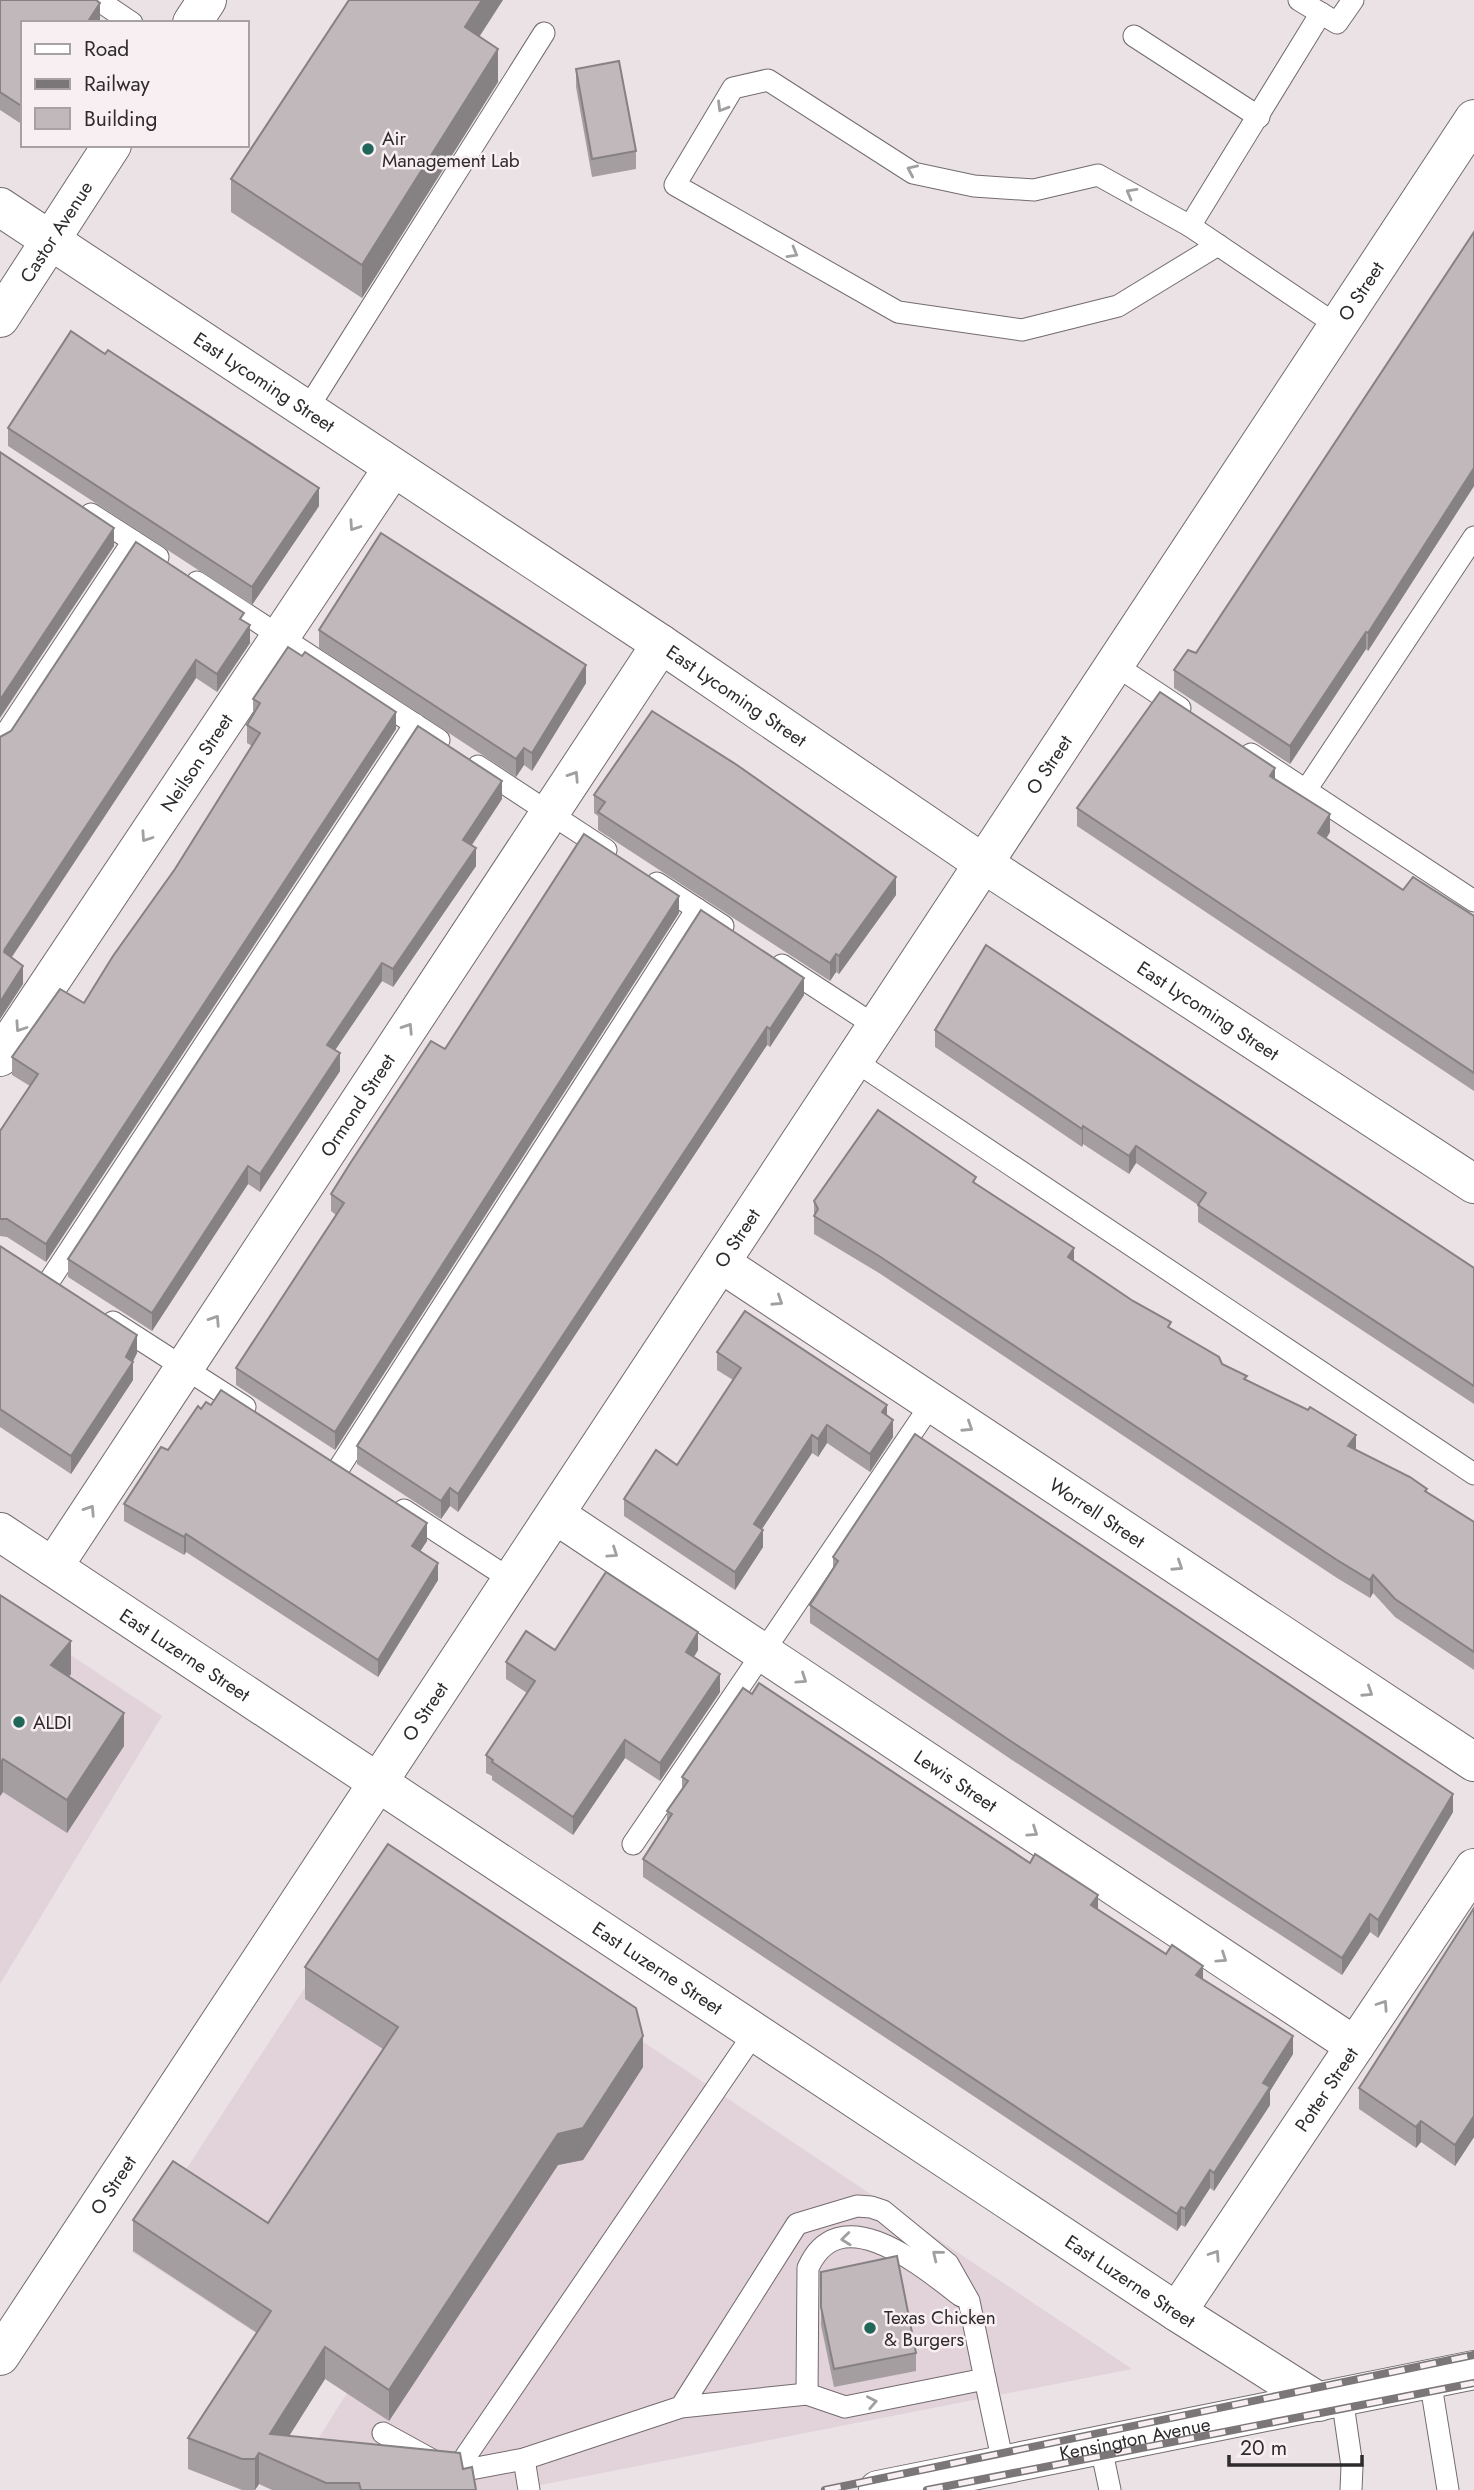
<svg xmlns="http://www.w3.org/2000/svg" width="1474" height="2490" viewBox="0 0 1474 2490" font-family="Jost,sans-serif">
<style>
.built{fill:#e2d2d9}
.lines{fill:none;stroke-linecap:round;stroke-linejoin:round}
.service-casing{stroke:#736b6e;stroke-width:23}
.minor-casing{stroke:#736b6e;stroke-width:40}
.tertiary-casing{stroke:#736b6e;stroke-width:40}
.primary-casing{stroke:#736b6e;stroke-width:40}
.service{stroke:#fff;stroke-width:21}
.minor{stroke:#fff;stroke-width:38}
.tertiary{stroke:#fff;stroke-width:38}
.primary{stroke:#fff;stroke-width:38}
.rail-casing{stroke:#7b7678;stroke-width:8}
.rail{stroke:#f8eff3;stroke-width:5;stroke-dasharray:16;stroke-linecap:butt}
.wall{fill:#a59ea1}
.shaded-wall{fill:#868183}
.building{fill:#c0b8bb;stroke:#868183;stroke-width:2}
.oneway{stroke:#a1a0a0}
.poi-dot{fill:#206659;stroke:#f8eff3;stroke-width:2.5}
.labels{text-anchor:middle;stroke-width:5;stroke-linejoin:round;paint-order:stroke}
.poi-label{font-size:19px;fill:#2e2b2c;stroke:#f8eff3;text-anchor:start}
.street-label{font-size:19px;fill:#2e2b2c;stroke:#f8eff3}
</style>
<rect width="100%" height="100%" fill="#ebe2e6"/>
<g class="built">
<path d="M0 1608 162 1716 0 1984Z"/>
<path d="M383 1868 1132 2369 515 2490H461L299 2469 347 2393 132 2252Z"/>
</g>
<g class="lines">
<defs>
<g id="service">
<path d="M98 0 132 23"/>
<path d="M1299 0 1337 23 1353 0"/>
<path d="M1321 13 1190 226 1338 326"/>
<path d="M1134 36 1259 117"/>
<path d="M1190 226 1098 175 1034 190 974 186 913 173 768 80 733 88 675 185 898 312 1022 330 1118 306 1218 245"/>
<path d="M306 411 544 33"/>
<path d="M91 514 158 557"/>
<path d="M197 582 439 740"/>
<path d="M1115 665 1180 708"/>
<path d="M0 742 133 541"/>
<path d="M1251 754 1474 901"/>
<path d="M478 766 606 850"/>
<path d="M1306 790 1474 537"/>
<path d="M657 883 723 926"/>
<path d="M782 965 877 1027"/>
<path d="M855 1061 1474 1474"/>
<path d="M50 1280 415 724"/>
<path d="M113 1322 245 1407"/>
<path d="M339 1468 697 909"/>
<path d="M404 1510 513 1581"/>
<path d="M633 1844 932 1403"/>
<path d="M985 2379 1003 2463"/>
<path d="M1430 2379 1448 2490"/>
<path d="M807 2394 808 2268C840 2196 923 2267 961 2296"/>
<path d="M1342 2397 1352 2466 1351 2490"/>
<path d="M681 2407 797 2224 857 2206 871 2207 883 2211 948 2264 969 2301 985 2379 845 2407 807 2394 681 2407 524 2459 455 2472 755 2032"/>
<path d="M383 2433 434 2461"/>
<path d="M1100 2443 1110 2490"/>
<path d="M524 2459 529 2490"/>
</g>
<g id="minor">
<path id="s1" d="M0 207 661 644 984 864 1474 1184"/>
<path id="s2" d="M0 1057 392 469"/>
<path id="s3" d="M722 1264 1474 1762"/>
<path id="s4" d="M556 1515 1355 2046"/>
<path id="s5" d="M0 1532 1177 2312 1319 2402"/>
<path id="s6" d="M53 1567 661 644"/>
<path id="s7" d="M1177 2312 1474 1868"/>
<path id="s8" d="M0 2356 1474 119"/>
</g>
<g id="tertiary">
<path id="s9" d="M878 2490 1474 2370"/>
</g>
<g id="primary">
<path d="M192 23 207 0"/>
<path id="s10" d="M0 318 112 145"/>
</g>
</defs>
<use href="#service" class="service-casing"/>
<use href="#minor" class="minor-casing"/>
<use href="#tertiary" class="tertiary-casing"/>
<use href="#primary" class="primary-casing"/>
<use href="#service" class="service"/>
<use href="#minor" class="minor"/>
<use href="#tertiary" class="tertiary"/>
<use href="#primary" class="primary"/>
<defs>
<g id="rail">
<path d="M825 2490 1474 2355"/>
<path d="M927 2490 1474 2383"/>
</g>
</defs>
<use href="#rail" class="rail-casing"/>
<use href="#rail" class="rail"/>
</g>
<g class="wall">
<path d="M0 0 100 20 23 23V125L0 110Z"/>
<path d="M480 36 498 82 362 298 231 212V179Z"/>
<path d="M576 69 636 151V169L592 177 576 87Z"/>
<path d="M1474 232V486L1368 651 1366 649 1290 764 1174 688V670L1196 653Z"/>
<path d="M105 354 319 506 252 605 8 446V428Z"/>
<path d="M244 621 250 643 217 692 196 678 12 957 23 984 0 1019V737Z"/>
<path d="M319 630 586 683 532 771 524 765 516 777 319 648Z"/>
<path d="M253 699 396 729 46 1262 7 1237 0 1236V1131L30 1086 12 1075V1057L84 1003 175 869 252 746 247 743V725L253 714Z"/>
<path d="M1275 779 1330 832 1326 839 1403 890 1474 916V1091L1077 826V808Z"/>
<path d="M594 795 896 895 839 974 836 972 830 981 598 830V816L594 813Z"/>
<path d="M502 799 472 845 476 866 393 987 382 981 335 1050 340 1071 260 1192 248 1184 152 1331 68 1277V1259Z"/>
<path d="M701 910 804 995 770 1047 767 1045 458 1512 450 1506 441 1519 357 1464V1446Z"/>
<path d="M679 913 335 1450 236 1385V1368L336 1215 331 1211V1194L445 1049Z"/>
<path d="M935 1030 1474 1268V1404L1198 1222V1205L1136 1163 1129 1174 1083 1144 1082 1147 935 1047Z"/>
<path d="M976 1184 1074 1262 1222 1364 1356 1450 1427 1492 1474 1522V1670L1395 1617 1373 1593 1370 1598 1337 1578 879 1273 814 1234V1201Z"/>
<path d="M0 1246 137 1353 133 1362V1380L71 1474 0 1427Z"/>
<path d="M717 1352 887 1416 893 1437 870 1472 827 1443 818 1457 812 1453 762 1529 763 1547 735 1590 624 1516V1499L677 1465 733 1380 717 1370Z"/>
<path d="M201 1409 427 1541 420 1551 438 1580 378 1677 186 1552 184 1555 124 1521V1504Z"/>
<path d="M833 1557 1453 1812 1378 1938 1370 1932 1342 1975 1012 1760 810 1623V1605L833 1569Z"/>
<path d="M0 1595 71 1674 68 1677 124 1746 67 1833 3 1792 0 1796Z"/>
<path d="M698 1650 694 1657 720 1692 660 1781 625 1758 573 1835 492 1780V1776L486 1773V1755L527 1693 506 1679V1662Z"/>
<path d="M682 1777 1098 1910 1203 1979 1293 2054 1270 2091V2105L1214 2191 1210 2188 1185 2227 1181 2225 1177 2231 643 1877V1859L667 1822V1811L682 1788Z"/>
<path d="M1474 1908V2137L1455 2166 1421 2142 1416 2148 1359 2109V2088Z"/>
<path d="M305 1967 643 2067 583 2160 558 2165 389 2421 325 2379 289 2436 463 2469 476 2490H272L259 2484 255 2490H242L188 2469V2438L257 2333 133 2251V2220L268 2223 383 2049 305 1999Z"/>
<path d="M821 2272 916 2353V2371L834 2387 821 2325Z"/>
</g>
<g class="shaded-wall">
<path d="M482 0H503L465 59V27Z"/>
<path d="M100 3V20L98 23H87Z"/>
<path d="M498 49V82L362 298V265Z"/>
<path d="M1474 468V486L1368 651V633Z"/>
<path d="M319 488V506L252 605V587Z"/>
<path d="M114 528V546L0 718V700Z"/>
<path d="M250 625V643L217 692V674Z"/>
<path d="M1366 632V649L1290 764V746Z"/>
<path d="M196 660V678L5 967 4 952 5 949Z"/>
<path d="M586 665V683L532 771V753Z"/>
<path d="M396 712V729L46 1262V1244Z"/>
<path d="M524 748V765L516 777V759Z"/>
<path d="M1275 768V786L1270 776Z"/>
<path d="M502 781V799L463 858V840Z"/>
<path d="M1330 814V832L1318 851V833Z"/>
<path d="M476 848V866L393 987V969Z"/>
<path d="M896 877V895L839 974V956Z"/>
<path d="M679 896V913L335 1450V1432Z"/>
<path d="M836 954V972L830 981V963Z"/>
<path d="M382 963V981L327 1062V1045Z"/>
<path d="M23 966V984L0 1019V1002Z"/>
<path d="M804 978V995L770 1047V1029Z"/>
<path d="M767 1027V1045L458 1512V1494Z"/>
<path d="M340 1053V1071L260 1192V1174Z"/>
<path d="M1083 1126V1144L1082 1147V1129Z"/>
<path d="M1136 1146V1163L1129 1174V1156Z"/>
<path d="M248 1166V1184L152 1331V1313Z"/>
<path d="M1074 1248V1266L1068 1257Z"/>
<path d="M137 1335V1353L130 1366 133 1362V1380L71 1474V1456Z"/>
<path d="M887 1405V1423L882 1412Z"/>
<path d="M893 1420V1437L870 1472V1454Z"/>
<path d="M827 1425V1443L818 1457V1439Z"/>
<path d="M812 1435V1453L754 1541V1524Z"/>
<path d="M1356 1435V1453L1348 1446Z"/>
<path d="M450 1488V1506L441 1519V1501Z"/>
<path d="M427 1523V1541L412 1564V1546Z"/>
<path d="M763 1530V1547L735 1590V1572Z"/>
<path d="M186 1534V1552L184 1555V1537Z"/>
<path d="M438 1563V1580L378 1677V1660Z"/>
<path d="M1373 1575V1593L1370 1598V1580Z"/>
<path d="M698 1632V1650L686 1669V1652Z"/>
<path d="M71 1641V1674L51 1698V1665Z"/>
<path d="M720 1674V1692L660 1781V1763Z"/>
<path d="M124 1713V1746L67 1833V1800Z"/>
<path d="M625 1740V1758L573 1835V1817Z"/>
<path d="M3 1759V1792L0 1796V1763Z"/>
<path d="M1453 1794V1812L1378 1938V1920Z"/>
<path d="M1098 1895V1913L1091 1905Z"/>
<path d="M1370 1914V1932L1342 1975V1958Z"/>
<path d="M1203 1966V1983L1196 1975Z"/>
<path d="M643 2036V2067L583 2160 558 2165 389 2421V2390L558 2134Z"/>
<path d="M1293 2036V2054L1270 2091V2105L1214 2191V2173L1263 2083Z"/>
<path d="M1474 2097V2137L1455 2166V2145Z"/>
<path d="M1421 2121V2142L1416 2148V2127Z"/>
<path d="M1210 2170V2188L1185 2227V2209Z"/>
<path d="M1181 2207V2225L1177 2231V2214Z"/>
<path d="M325 2347V2379L274 2460 270 2434Z"/>
<path d="M259 2453V2484L255 2490V2459Z"/>
</g>
<g class="building">
<path d="M0 0H96L100 3 87 23H23V107L0 92Z"/>
<path d="M349 0H482L465 27 498 49 362 265 231 179Z"/>
<path d="M619 61 636 151 592 159 576 69Z"/>
<path d="M1474 232V468L1368 633 1366 632 1290 746 1174 670 1188 650 1196 653Z"/>
<path d="M71 331 105 354 108 350 319 488 252 587 8 428Z"/>
<path d="M0 452 114 528 0 700Z"/>
<path d="M381 533 586 665 532 753 524 748 516 759 319 630Z"/>
<path d="M136 542 244 613 240 619 250 625 217 674 196 660 5 949 4 952 23 966 0 1002V737L11 731Z"/>
<path d="M288 647 302 656 305 652 396 712 46 1244 7 1219H0V1131L38 1074 12 1057 60 989 84 1003 113 956 175 869 260 733 247 725 260 703 253 699Z"/>
<path d="M1160 692 1275 768 1270 776 1330 814 1318 833 1403 890 1413 877 1474 916V1073L1077 808Z"/>
<path d="M652 711 737 765 896 877 839 956 836 954 830 963 598 812 605 802 594 795Z"/>
<path d="M418 726 502 781 463 840 476 848 393 969 382 963 327 1045 340 1053 260 1174 248 1166 152 1313 68 1259Z"/>
<path d="M584 834 679 896 335 1432 236 1368 344 1203 331 1194 351 1162 431 1041 445 1049Z"/>
<path d="M701 910 804 978 770 1029 767 1027 458 1494 450 1488 441 1501 357 1446Z"/>
<path d="M986 945 1474 1268V1386L1198 1205 1206 1193 1136 1146 1129 1156 1083 1126 1082 1129 935 1030Z"/>
<path d="M878 1110 976 1177 973 1182 1074 1248 1068 1257 1133 1301 1171 1322 1168 1327 1219 1357 1222 1364 1247 1376 1244 1379 1308 1410 1310 1407 1356 1435 1348 1446 1410 1477 1427 1489 1425 1491 1474 1522V1652L1395 1599 1373 1575 1370 1580 1337 1560 879 1256 814 1216 818 1209 814 1201Z"/>
<path d="M0 1246 137 1335 126 1357 133 1362 71 1456 0 1409Z"/>
<path d="M745 1311 887 1405 882 1412 893 1420 870 1454 827 1425 818 1439 812 1435 754 1524 763 1530 735 1572 624 1499 656 1450 677 1465 741 1368 717 1352Z"/>
<path d="M221 1390 427 1523 412 1546 438 1563 378 1660 186 1534 184 1537 124 1504 161 1447 168 1450 198 1406 201 1409 206 1402 211 1405Z"/>
<path d="M915 1434 1453 1794 1378 1920 1370 1914 1342 1958 1012 1742 810 1605 838 1561 833 1557Z"/>
<path d="M606 1572 698 1632 686 1652 720 1674 660 1763 625 1740 573 1817 492 1762 493 1760 486 1755 535 1681 506 1662 526 1631 555 1650Z"/>
<path d="M0 1595 71 1641 51 1665 124 1713 67 1800 3 1759 0 1763Z"/>
<path d="M759 1683 1030 1863 1035 1854 1098 1895 1091 1905 1166 1954 1172 1945 1203 1966 1196 1975 1293 2036 1263 2083 1270 2087 1214 2173 1210 2170 1185 2209 1181 2207 1177 2214 643 1859 672 1814 667 1811 688 1781 682 1777 743 1688 752 1694Z"/>
<path d="M388 1844 636 2008 643 2036 583 2128 558 2134 389 2390 325 2347 270 2434 460 2453 463 2469 472 2467 476 2490H361L359 2483H326L259 2453 255 2459H242L188 2438 271 2311 133 2220 173 2161 268 2223 398 2027 305 1967Z"/>
<path d="M1474 1908V2116L1455 2145 1421 2121 1416 2127 1359 2088Z"/>
<path d="M897 2256 916 2353 834 2369 821 2307V2272Z"/>
</g>
<defs><path id="oneway-chevron" d="M-2-3.5L2.5 0L-2 3.5" fill="none" stroke-width="1.6" stroke-linecap="round" stroke-linejoin="round" transform="scale(1.75)"/></defs>
<g class="oneway">
<use href="#oneway-chevron" transform="translate(722 107) rotate(121)"/>
<use href="#oneway-chevron" transform="translate(912 170) rotate(-156)"/>
<use href="#oneway-chevron" transform="translate(1131 193) rotate(-151)"/>
<use href="#oneway-chevron" transform="translate(793 253) rotate(30)"/>
<use href="#oneway-chevron" transform="translate(354 526) rotate(124)"/>
<use href="#oneway-chevron" transform="translate(574 776) rotate(-57)"/>
<use href="#oneway-chevron" transform="translate(146 837) rotate(124)"/>
<use href="#oneway-chevron" transform="translate(20 1027) rotate(124)"/>
<use href="#oneway-chevron" transform="translate(408 1028) rotate(-57)"/>
<use href="#oneway-chevron" transform="translate(778 1301) rotate(33)"/>
<use href="#oneway-chevron" transform="translate(215 1320) rotate(-57)"/>
<use href="#oneway-chevron" transform="translate(968 1427) rotate(33)"/>
<use href="#oneway-chevron" transform="translate(90 1510) rotate(-57)"/>
<use href="#oneway-chevron" transform="translate(613 1553) rotate(34)"/>
<use href="#oneway-chevron" transform="translate(1178 1566) rotate(33)"/>
<use href="#oneway-chevron" transform="translate(802 1679) rotate(34)"/>
<use href="#oneway-chevron" transform="translate(1368 1692) rotate(33)"/>
<use href="#oneway-chevron" transform="translate(1033 1832) rotate(34)"/>
<use href="#oneway-chevron" transform="translate(1222 1958) rotate(34)"/>
<use href="#oneway-chevron" transform="translate(1383 2005) rotate(-56)"/>
<use href="#oneway-chevron" transform="translate(846 2239) rotate(174)"/>
<use href="#oneway-chevron" transform="translate(937 2255) rotate(-141)"/>
<use href="#oneway-chevron" transform="translate(1215 2255) rotate(-56)"/>
<use href="#oneway-chevron" transform="translate(872 2402) rotate(-11)"/>
</g>
<g class="poi-dot">
<circle cx="368" cy="149" r="7"/>
<circle cx="19" cy="1722" r="7"/>
<circle cx="870" cy="2328" r="7"/>
</g>
<g class="labels">
<g class="poi-label">
<text x="382" y="145">Air<tspan x="382" dy="22">Management Lab</tspan></text>
<text x="33" y="1729">ALDI</text>
<text x="884" y="2324">Texas Chicken<tspan x="884" dy="22">&amp; Burgers</tspan></text>
</g>
<g class="street-label">
<text dy="7" stroke="none"><textPath href="#s10" startOffset="103">Castor Avenue</textPath></text>
<text dy="7" stroke="none"><textPath href="#s8" startOffset="2473">O Street</textPath></text>
<text dy="7" stroke="none"><textPath href="#s1" startOffset="317">East Lycoming Street</textPath></text>
<text dy="7" stroke="none"><textPath href="#s1" startOffset="884">East Lycoming Street</textPath></text>
<text dy="7" stroke="none"><textPath href="#s2" startOffset="354">Neilson Street</textPath></text>
<text dy="7" stroke="none"><textPath href="#s8" startOffset="1906">O Street</textPath></text>
<text dy="7" stroke="none"><textPath href="#s1" startOffset="1451">East Lycoming Street</textPath></text>
<text dy="7" stroke="none"><textPath href="#s6" startOffset="553">Ormond Street</textPath></text>
<text dy="7" stroke="none"><textPath href="#s8" startOffset="1339">O Street</textPath></text>
<text dy="7" stroke="none"><textPath href="#s3" startOffset="450">Worrell Street</textPath></text>
<text dy="7" stroke="none"><textPath href="#s5" startOffset="222">East Luzerne Street</textPath></text>
<text dy="7" stroke="none"><textPath href="#s8" startOffset="772">O Street</textPath></text>
<text dy="7" stroke="none"><textPath href="#s4" startOffset="480">Lewis Street</textPath></text>
<text dy="7" stroke="none"><textPath href="#s5" startOffset="789">East Luzerne Street</textPath></text>
<text dy="7" stroke="none"><textPath href="#s7" startOffset="268">Potter Street</textPath></text>
<text dy="7" stroke="none"><textPath href="#s8" startOffset="205">O Street</textPath></text>
<text dy="7" stroke="none"><textPath href="#s5" startOffset="1356">East Luzerne Street</textPath></text>
<text dy="7" stroke="none"><textPath href="#s9" startOffset="262">Kensington Avenue</textPath></text>
</g>
</g>
<rect x="21" y="21" width="228" height="126" fill="#f8eff3" stroke="#a7a1a3" stroke-width="2"/>
<rect x="35" y="44" width="35" height="10" fill="#ffffff" stroke="#a7a1a3" stroke-width="2"/>
<text x="84" y="56" font-size="21" fill="#2e2b2c">Road</text>
<rect x="35" y="79" width="35" height="10" fill="#7b7678" stroke="#a7a1a3" stroke-width="2"/>
<text x="84" y="91" font-size="21" fill="#2e2b2c">Railway</text>
<rect x="35" y="108" width="35" height="21" fill="#c0b8bb" stroke="#a7a1a3" stroke-width="2"/>
<text x="84" y="126" font-size="21" fill="#2e2b2c">Building</text>
<path d="M1229 2455v10h133v-10" fill="none" stroke="#2e2b2c" stroke-width="3.5"/>
<text x="1240" y="2455" font-size="21" fill="#2e2b2c" stroke="#f8eff3" stroke-width="5" paint-order="stroke">20 m</text>
</svg>
